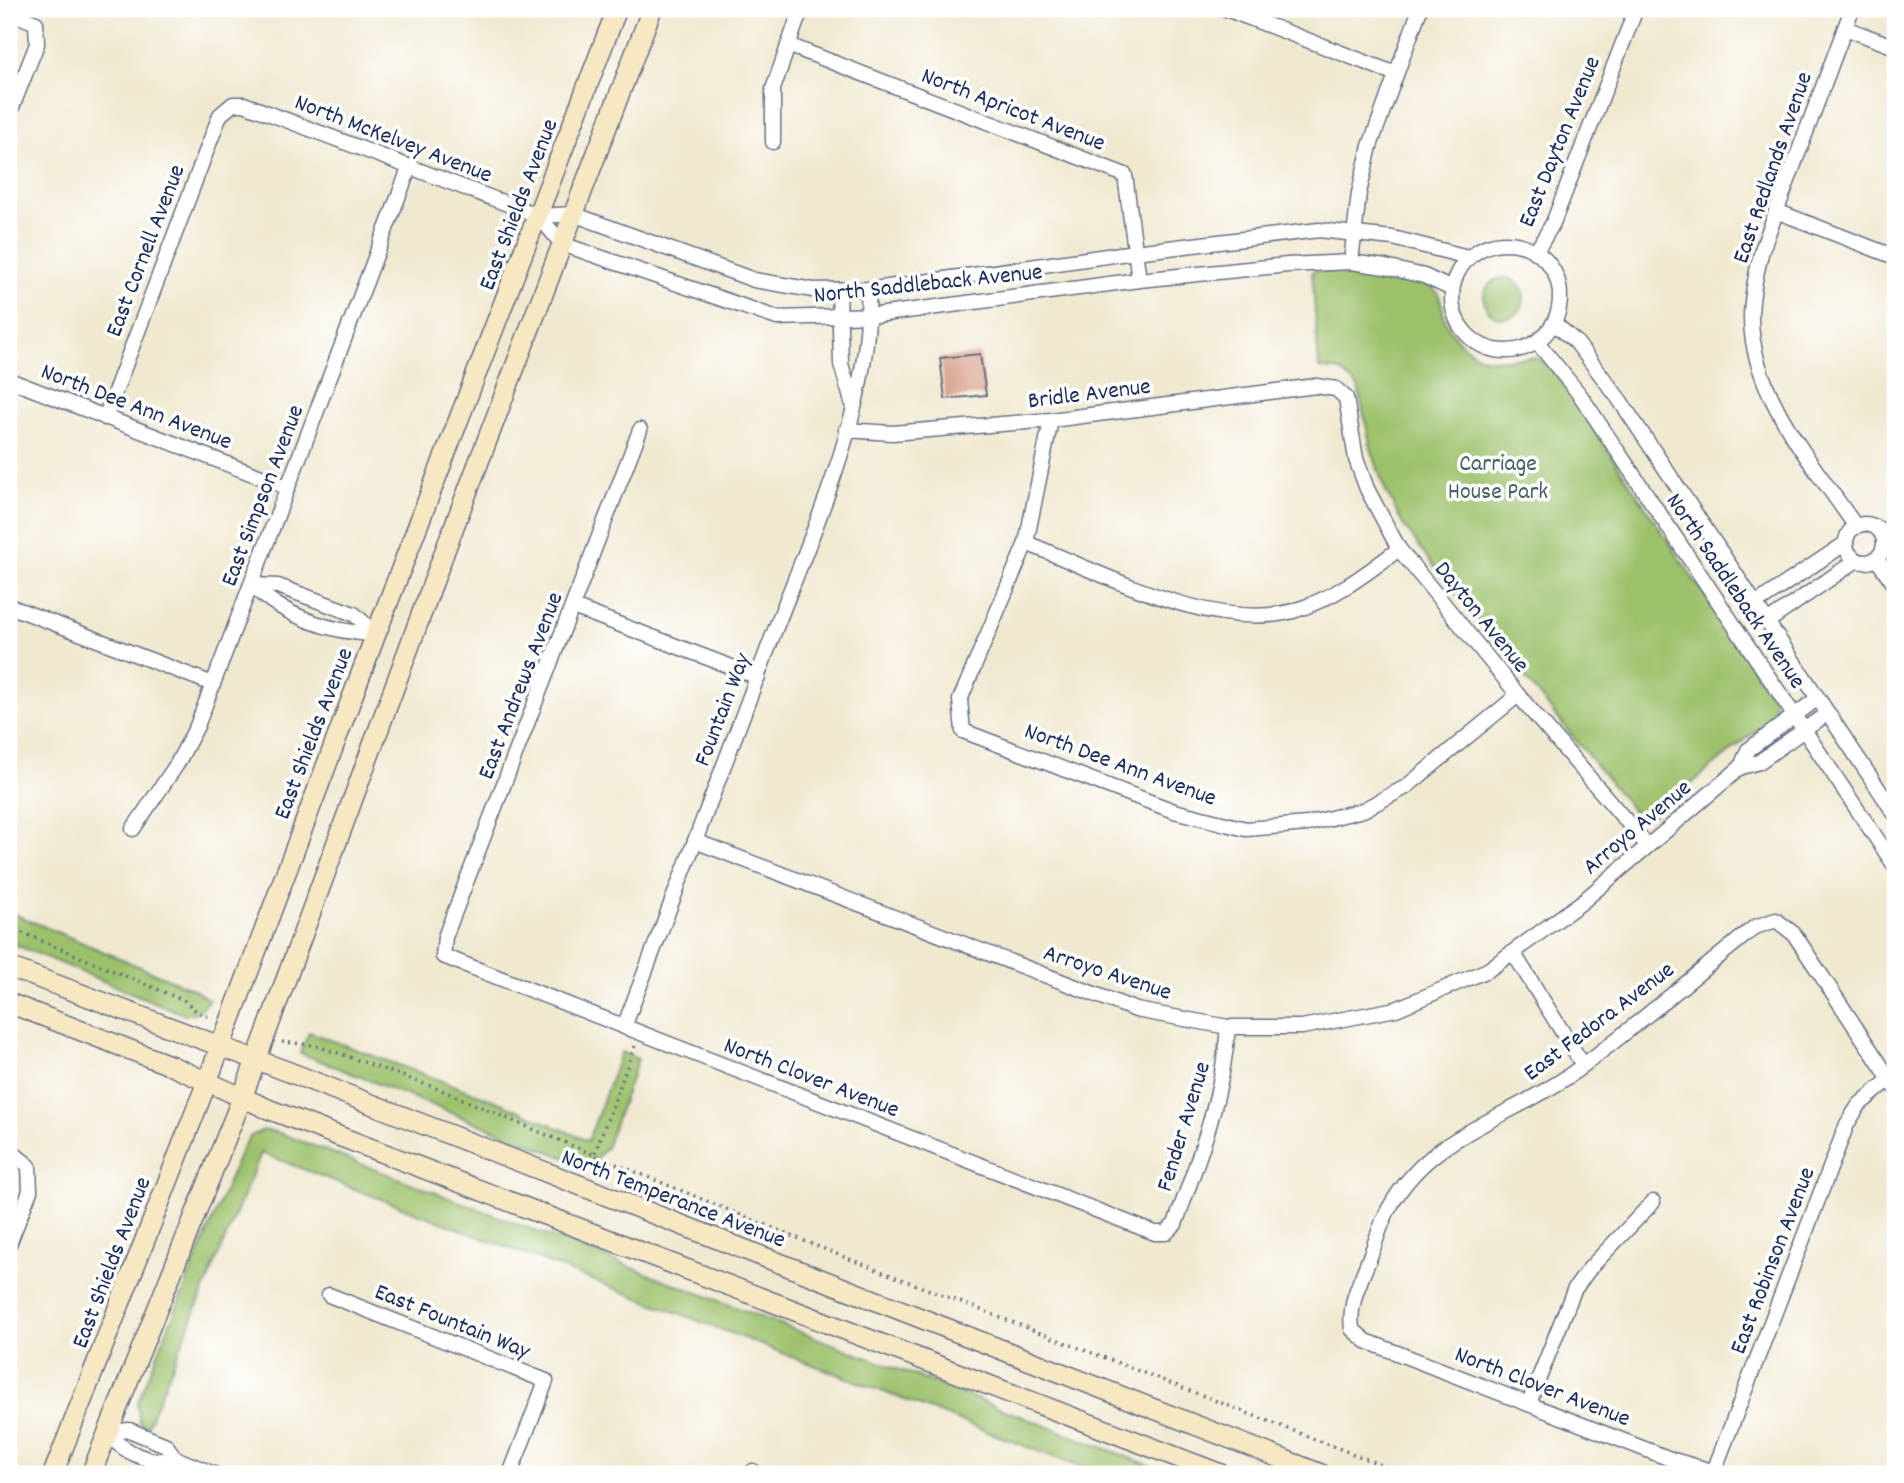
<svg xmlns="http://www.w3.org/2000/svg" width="1904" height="1483" viewBox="0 0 1904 1483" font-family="Dekko,sans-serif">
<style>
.green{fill:#9cc16b;stroke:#5c7864;stroke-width:2}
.building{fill:#d49883}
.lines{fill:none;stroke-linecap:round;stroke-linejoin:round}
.minor-casing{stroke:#667086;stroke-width:17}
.secondary-casing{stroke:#667086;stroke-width:22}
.path{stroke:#667086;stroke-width:3.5;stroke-dasharray:2 5;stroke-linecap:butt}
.minor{stroke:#fff;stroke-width:14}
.secondary{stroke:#f7e8c3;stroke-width:19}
.labels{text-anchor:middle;stroke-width:7;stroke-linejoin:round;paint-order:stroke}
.street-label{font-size:24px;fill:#1b2f5e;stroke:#fff}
.park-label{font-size:24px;fill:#486263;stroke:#fff}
</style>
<rect width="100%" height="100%" fill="#fff"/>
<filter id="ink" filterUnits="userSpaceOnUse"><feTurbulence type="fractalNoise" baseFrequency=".0143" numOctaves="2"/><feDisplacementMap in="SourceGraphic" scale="14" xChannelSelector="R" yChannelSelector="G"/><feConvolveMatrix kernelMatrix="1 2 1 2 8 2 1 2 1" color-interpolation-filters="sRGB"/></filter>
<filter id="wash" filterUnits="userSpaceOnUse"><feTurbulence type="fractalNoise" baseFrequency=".00686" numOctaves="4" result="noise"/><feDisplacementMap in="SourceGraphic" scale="28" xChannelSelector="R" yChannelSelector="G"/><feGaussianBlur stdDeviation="1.57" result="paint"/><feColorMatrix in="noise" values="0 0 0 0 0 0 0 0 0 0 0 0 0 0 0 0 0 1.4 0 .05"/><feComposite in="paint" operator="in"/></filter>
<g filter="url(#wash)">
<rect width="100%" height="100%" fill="#f0e8cf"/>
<g class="green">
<path d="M1348 270C1373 274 1416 274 1436 291 1442 297 1442 309 1444 316 1449 333 1463 348 1479 356 1501 366 1530 350 1546 363 1555 371 1562 383 1569 392L1774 700 1775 711 1768 721 1654 814 1645 817 1634 812 1429 560 1402 523 1384 487 1371 448 1358 387 1341 371 1319 368 1312 271Z"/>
<circle cx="1504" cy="298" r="20"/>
<path d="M9 912 195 990 209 1000 199 1011 185 1015 9 942Z"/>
<path d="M309 1032 501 1103 588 1141 621 1052 638 1059 606 1148 588 1167 300 1053Z"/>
<path d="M263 1130 277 1132 1172 1474H1098L261 1153 147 1427 140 1423 137 1404 242 1148 251 1136Z"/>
</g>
<g id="blocks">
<path class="building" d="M980 354 986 395 945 399 940 358Z"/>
</g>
</g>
<g filter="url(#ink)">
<use href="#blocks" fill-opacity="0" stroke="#667086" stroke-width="2"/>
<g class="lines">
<defs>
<g id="minor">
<path d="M1226 9 1396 74"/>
<path d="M1852 9 1762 250C1756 273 1751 295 1751 319 1752 396 1815 466 1856 527"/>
<path d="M9 12 36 23 37 44 9 115"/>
<path d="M1845 28 1895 47"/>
<path d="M788 45 1125 175 1139 280"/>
<path d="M773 142V89L801 9"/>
<path d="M1776 211 1895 257"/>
<path d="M539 216 562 244 777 318 877 315 1139 280 1288 265 1351 262 1385 267 1424 276 1452 289"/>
<circle cx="1506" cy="297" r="54"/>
<path d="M1536 252 1553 223 1636 9"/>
<path d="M1351 262 1359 193 1370 146 1420 9"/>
<path d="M839 290 841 364 852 402"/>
<path d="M1554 323 1576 342 1619 399 1895 814"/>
<path d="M1537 342 1580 395 1895 866"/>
<path d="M9 380 287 487"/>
<path d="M105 418 220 115 233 104H244L539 216 573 214 754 280 813 290 874 289 1135 252 1319 230 1393 238 1468 257"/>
<path d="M1051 420 1026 543 960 700 963 731 1174 811 1246 829 1307 824 1363 810 1406 787 1518 695"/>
<path d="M640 430 445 937 443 956 1155 1233H1166L1175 1224C1199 1158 1223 1097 1228 1027"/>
<path d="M846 430 892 433 1051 420 1316 386 1336 389 1346 398 1356 459 1367 489 1399 549 1518 695 1647 845"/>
<circle cx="1865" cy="543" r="19"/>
<path d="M1881 533 1895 523"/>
<path d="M1026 543C1101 572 1212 633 1293 611 1333 599 1366 574 1399 549"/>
<path d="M1876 558 1895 585"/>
<path d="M251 585 278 586 354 614 376 634"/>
<path d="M251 585C284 616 331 633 376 634"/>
<path d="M1755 604 1846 543"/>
<path d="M9 606 213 684"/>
<path d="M573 607 758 677"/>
<path d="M1767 622 1857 560"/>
<path d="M1741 767 1748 750 1818 698"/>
<path d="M133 829 177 764 197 726 410 166"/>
<path d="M695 841 1136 1010 1228 1027H1302L1396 1009 1488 970 1582 902 1741 767 1759 762 1828 713"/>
<path d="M1514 954 1583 1065"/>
<path d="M624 1027C674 897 724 766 773 635 812 533 874 399 868 289"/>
<path d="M9 1150 29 1166 30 1191 9 1244"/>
<path d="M329 1295 546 1381 510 1474"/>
<path d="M1529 1403 1574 1290 1590 1268 1653 1202"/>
<path d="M107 1433 129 1430 166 1445 175 1458 214 1474"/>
<path d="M107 1433C124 1452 150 1466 175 1458"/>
<path d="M1714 1471 1847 1124 1859 1105 1890 1079"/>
<path d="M752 1474 753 1471"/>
<path d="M1722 1474 1673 1460 1366 1341 1352 1329C1348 1302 1362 1279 1371 1254 1377 1238 1382 1219 1391 1205 1433 1132 1509 1119 1573 1073 1635 1027 1694 976 1755 927L1776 920 1794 934 1895 1087"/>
</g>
<g id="secondary">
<path d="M9 967 289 1072 1321 1474"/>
<path d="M9 1003 172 1066 268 1109 1221 1474"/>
<path d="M53 1474 207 1082 376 634 617 9"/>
<path d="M91 1474 242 1098 447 545 652 9"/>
</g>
</defs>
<use href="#minor" class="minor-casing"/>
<use href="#secondary" class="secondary-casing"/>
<g class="path">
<path d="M9 927 185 1001 197 1012 212 1018"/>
<path d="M282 1042 313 1045 341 1054 441 1090 594 1155"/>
<path d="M635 1046 594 1155 839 1255 1405 1474"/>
</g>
<use href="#minor" class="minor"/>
<use href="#secondary" class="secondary"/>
</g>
</g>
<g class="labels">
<g class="street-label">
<text transform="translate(1014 108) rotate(21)" y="8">North Apricot Avenue</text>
<text transform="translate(394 137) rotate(21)" y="8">North McKelvey Avenue</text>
<text transform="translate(1558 141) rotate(-68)" y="8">East Dayton Avenue</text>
<text transform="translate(1771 167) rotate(-71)" y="8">East Redlands Avenue</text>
<text transform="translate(517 204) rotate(-69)" y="8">East Shields Avenue</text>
<text transform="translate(144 250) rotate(-69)" y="8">East Cornell Avenue</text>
<text transform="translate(928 282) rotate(-6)" y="8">North Saddleback Avenue</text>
<text transform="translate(1089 392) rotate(-7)" y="8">Bridle Avenue</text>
<text transform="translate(137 405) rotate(21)" y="8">North Dee Ann Avenue</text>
<text transform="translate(261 495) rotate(-69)" y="8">East Simpson Avenue</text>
<text transform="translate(1737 590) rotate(56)" y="8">North Saddleback Avenue</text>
<text transform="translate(1483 616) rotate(51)" y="8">Dayton Avenue</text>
<text transform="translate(519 685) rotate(-69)" y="8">East Andrews Avenue</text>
<text transform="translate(721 709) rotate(-69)" y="8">Fountain Way</text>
<text transform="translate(312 733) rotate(-69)" y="8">East Shields Avenue</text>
<text transform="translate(1121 763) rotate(20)" y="8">North Dee Ann Avenue</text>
<text transform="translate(1636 826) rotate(-40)" y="8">Arroyo Avenue</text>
<text transform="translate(1108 971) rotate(18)" y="8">Arroyo Avenue</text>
<text transform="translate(1598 1020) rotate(-37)" y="8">East Fedora Avenue</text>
<text transform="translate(812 1076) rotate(21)" y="8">North Clover Avenue</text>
<text transform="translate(1182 1126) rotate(-73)" y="8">Fender Avenue</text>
<text transform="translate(674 1197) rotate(21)" y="8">North Temperance Avenue</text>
<text transform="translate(1771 1260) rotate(-69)" y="8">East Robinson Avenue</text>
<text transform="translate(110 1262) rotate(-69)" y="8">East Shields Avenue</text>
<text transform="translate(453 1320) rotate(22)" y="8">East Fountain Way</text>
<text transform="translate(1543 1385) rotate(21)" y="8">North Clover Avenue</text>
</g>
<g class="park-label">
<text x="1498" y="470">Carriage<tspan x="1498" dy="28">House Park</tspan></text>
</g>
</g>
<rect width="1904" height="1483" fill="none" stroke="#fff" stroke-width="35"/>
</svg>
